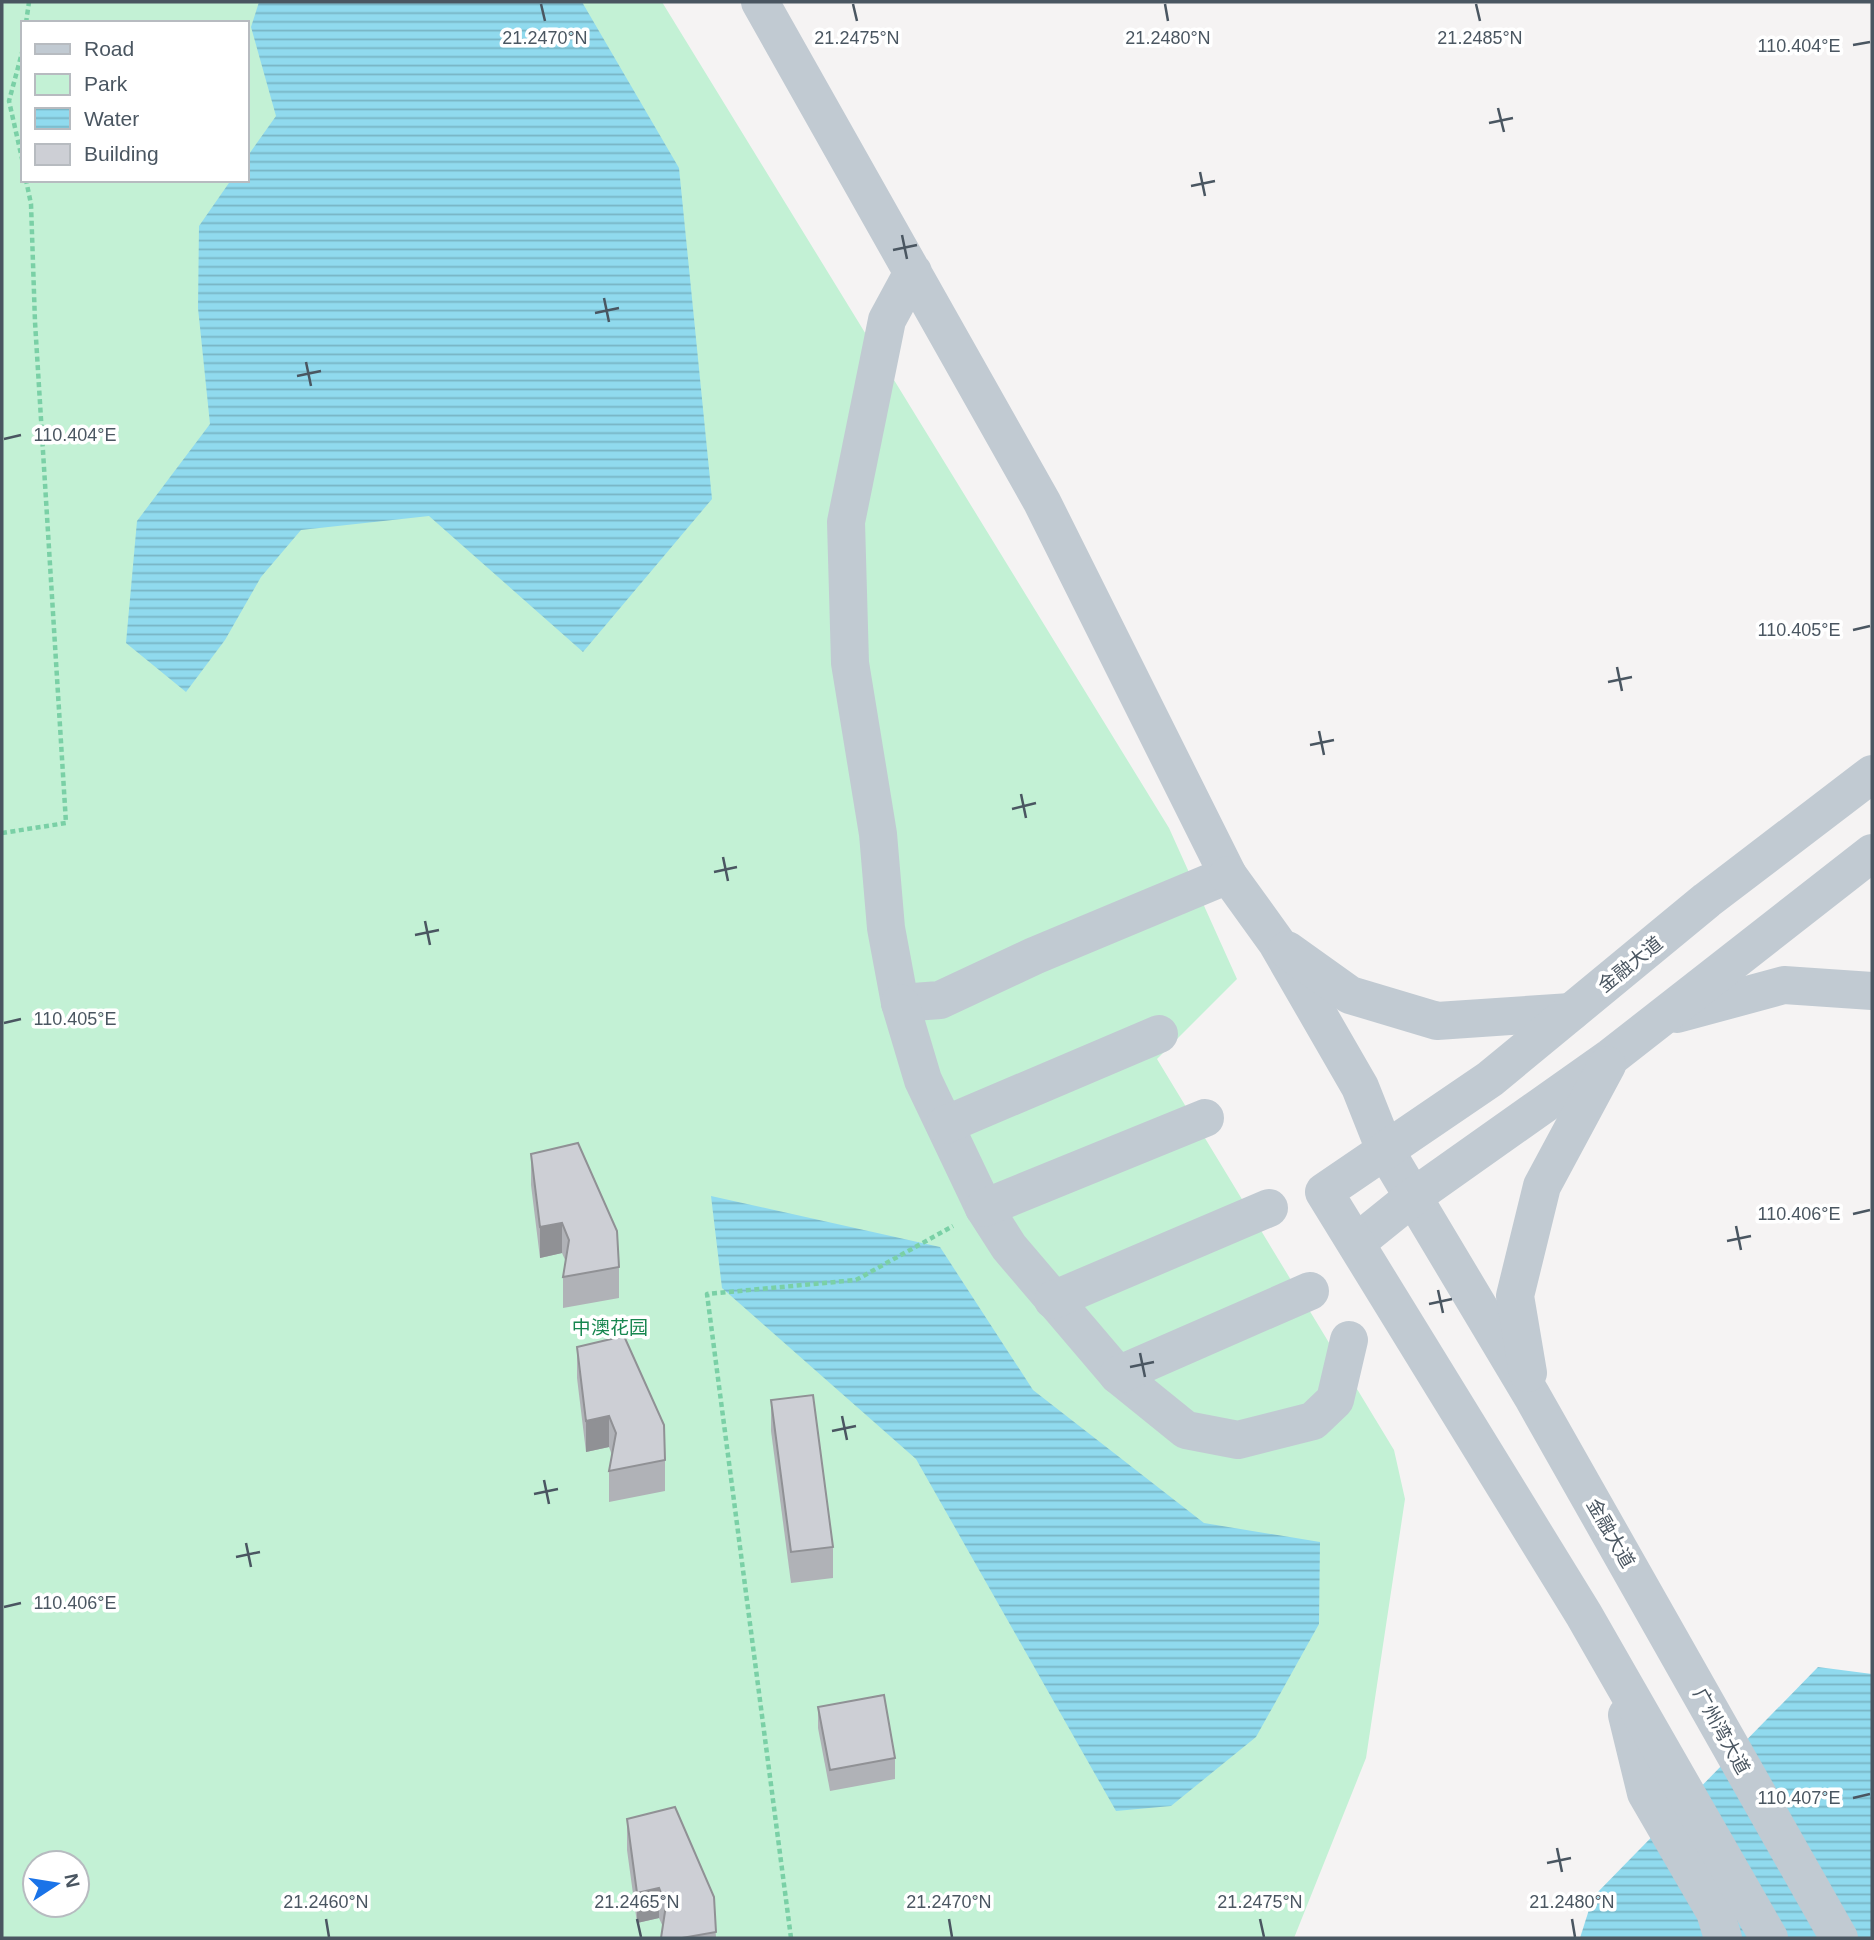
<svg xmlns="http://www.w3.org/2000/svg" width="1874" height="1940" viewBox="0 0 1874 1940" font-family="Helvetica,'Noto Sans SC',sans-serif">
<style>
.green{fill:#c3f1d5;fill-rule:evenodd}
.water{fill:url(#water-rules)}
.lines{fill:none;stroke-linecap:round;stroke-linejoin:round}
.path{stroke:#7ad0a6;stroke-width:4.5;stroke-dasharray:5 3.5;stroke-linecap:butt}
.minor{stroke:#c1cad2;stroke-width:38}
.wall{fill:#b0b2b7}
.shaded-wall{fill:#909195}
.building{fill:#cdcfd5;stroke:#909195;stroke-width:2}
.ticks{fill:none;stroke:#4a5661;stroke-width:2.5}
.labels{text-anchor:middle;stroke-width:7;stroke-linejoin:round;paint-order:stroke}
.street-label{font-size:19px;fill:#4a5661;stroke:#fff}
.park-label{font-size:19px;fill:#17864f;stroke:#fff}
.ticks-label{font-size:18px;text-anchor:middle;fill:#4a5661;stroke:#fff;stroke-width:7;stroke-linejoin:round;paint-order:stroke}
</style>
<defs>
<pattern id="water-rules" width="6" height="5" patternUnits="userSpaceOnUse" patternTransform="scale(1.75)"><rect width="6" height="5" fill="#90daee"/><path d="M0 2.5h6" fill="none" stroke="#78b4c4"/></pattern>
</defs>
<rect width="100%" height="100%" fill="#f5f3f3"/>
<path class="green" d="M2 2H662L1169 828 1237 979 1157 1059 1394 1450 1405 1499 1366 1758 1294 1938H2ZM23 23H247V180H23ZM35 1863H77V1905H35Z"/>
<g class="water">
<path d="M259 2H582L679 168 712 499 583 652 429 516 301 530 261 577 225 640 186 692 126 643 137 521 210 424 198 308 199 226 231 180H247V157L276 116 251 27Z"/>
<path d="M711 1196 940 1247 1033 1390 1204 1523 1320 1542 1319 1624 1256 1737 1171 1806 1116 1811 916 1459 722 1288Z"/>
<path d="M1818 1667 1872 1674V1938H1580L1593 1897Z"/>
</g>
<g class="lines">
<g class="path">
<path d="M26 23 29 2"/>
<path d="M23 49 9 101 23 163"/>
<path d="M2 833 66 823 35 322 31 204 26 180"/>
<path d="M791 1938 707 1294 856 1280 953 1226"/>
</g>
<g class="minor">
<path d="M760 2 1042 502 1228 875 1034 956 940 1000 900 1003 886 928 878 834 850 663 846 522 887 320 913 272"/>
<path d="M1228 875 1277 943 1360 1087 1385 1150 1532 1396 1839 1938"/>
<path d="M1287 950 1350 995 1437 1021 1571 1012"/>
<path d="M900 1003 923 1080 984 1208 1009 1247 1118 1375 1186 1430 1238 1440 1313 1421 1335 1400 1349 1340"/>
<path d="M1677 1014 1784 985 1872 991"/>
<path d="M945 1125 1159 1034"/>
<path d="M984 1208 1205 1118"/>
<path d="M1356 1243 1413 1197 1611 1057 1872 853"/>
<path d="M1053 1300 1269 1208"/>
<path d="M1528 1373 1515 1296 1542 1186 1607 1065"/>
<path d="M1118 1375 1310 1291"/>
<path d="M1627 1715 1646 1793 1715 1912 1723 1938"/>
<path d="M1769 1938 1584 1615 1324 1192 1490 1079 1707 900 1872 774"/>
</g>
</g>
<g class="wall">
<path d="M531 1154 619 1267V1298L563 1308V1277L566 1262 562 1253 540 1258 531 1185Z"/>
<path d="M577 1347 665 1460V1491L609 1502V1471L612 1455 609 1447 586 1452 577 1378Z"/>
<path d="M771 1400 833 1547V1578L791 1583 771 1431Z"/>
<path d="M818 1707 895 1758V1779L830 1791 818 1728Z"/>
<path d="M627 1819 714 1897 716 1938H661L663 1927 659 1918 637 1923 627 1850Z"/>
</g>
<g class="shaded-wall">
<path d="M562 1223V1253L540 1258V1227Z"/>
<path d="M609 1416V1447L586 1452V1421Z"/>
<path d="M659 1888V1918L637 1923V1893Z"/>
</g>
<g class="building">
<path d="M578 1143 617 1231 619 1267 563 1277 569 1240 562 1223 540 1227 531 1154Z"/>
<path d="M624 1336 664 1425 665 1460 609 1471 616 1433 609 1416 586 1421 577 1347Z"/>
<path d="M813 1395 833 1547 791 1552 771 1400Z"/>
<path d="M884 1695 895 1758 830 1770 818 1707Z"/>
<path d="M675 1807 714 1897 716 1932 682 1938H661L666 1905 659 1888 637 1893 627 1819Z"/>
</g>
<path class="ticks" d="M541 4 545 21M853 4 857 21M1165 4 1168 21M1476 4 1480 21M1853 45 1870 42M1498 108 1504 132M1489 123 1513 118M1200 172 1205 196M1191 186 1215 181M902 235 907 259M893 250 917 245M604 298 609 322M595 313 619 308M306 362 311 386M297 376 321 371M4 439 21 435M1853 630 1870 626M1617 667 1622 691M1608 682 1632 677M1319 731 1324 755M1310 745 1334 740M1021 794 1026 818M1012 809 1036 803M723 857 728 881M714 872 737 867M425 921 430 945M415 935 439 930M4 1023 21 1019M1853 1214 1870 1210M1736 1226 1741 1250M1727 1241 1751 1236M1438 1290 1443 1313M1429 1304 1452 1299M1140 1353 1145 1377M1130 1367 1154 1362M842 1416 847 1440M832 1431 856 1426M544 1480 549 1504M534 1494 558 1489M246 1543 251 1567M236 1557 260 1552M4 1607 21 1603M1853 1798 1870 1794M1557 1848 1562 1872M1547 1863 1571 1858M326 1919 329 1937M637 1919 641 1937M949 1919 952 1937M1260 1919 1264 1937M1572 1919 1575 1937"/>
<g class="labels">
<g class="street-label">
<text transform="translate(1630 964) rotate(-39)" y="7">金融大道</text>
<text transform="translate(1611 1533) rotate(60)" y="7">金融大道</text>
<text transform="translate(1722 1731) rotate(61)" y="7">广州湾大道</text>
</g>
<g class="park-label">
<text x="610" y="1334">中澳花园</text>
</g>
</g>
<g class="ticks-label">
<text x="545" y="44">21.2470°N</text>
<text x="857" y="44">21.2475°N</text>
<text x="1168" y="44">21.2480°N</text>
<text x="1480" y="44">21.2485°N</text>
<text x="1799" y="52">110.404°E</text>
<text x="75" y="441">110.404°E</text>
<text x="1799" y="636">110.405°E</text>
<text x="75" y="1025">110.405°E</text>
<text x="1799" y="1220">110.406°E</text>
<text x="75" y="1609">110.406°E</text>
<text x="1799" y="1804">110.407°E</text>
<text x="326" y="1908">21.2460°N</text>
<text x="637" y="1908">21.2465°N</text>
<text x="949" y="1908">21.2470°N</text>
<text x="1260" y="1908">21.2475°N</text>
<text x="1572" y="1908">21.2480°N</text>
</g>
<rect width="1874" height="1940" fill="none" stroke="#4a5661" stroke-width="7"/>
<rect x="21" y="21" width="228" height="161" fill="#ffffff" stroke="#b7bbc0" stroke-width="2"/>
<rect x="35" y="44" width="35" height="10" fill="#c1cad2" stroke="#b7bbc0" stroke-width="2"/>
<text x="84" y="56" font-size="21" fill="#4a5661">Road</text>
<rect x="35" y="74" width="35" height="21" fill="#c3f1d5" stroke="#b7bbc0" stroke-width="2"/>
<text x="84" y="91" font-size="21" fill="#4a5661">Park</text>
<rect x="35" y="108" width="35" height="21" fill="url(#water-rules)" stroke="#b7bbc0" stroke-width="2"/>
<text x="84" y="126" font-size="21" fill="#4a5661">Water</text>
<rect x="35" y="144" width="35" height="21" fill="#cdcfd5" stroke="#b7bbc0" stroke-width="2"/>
<text x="84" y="161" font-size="21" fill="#4a5661">Building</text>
<g transform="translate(56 1884) rotate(78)"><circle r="33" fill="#ffffff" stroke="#b7bbc0" stroke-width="2"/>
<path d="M0-5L12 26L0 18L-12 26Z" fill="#1a73e8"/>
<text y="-10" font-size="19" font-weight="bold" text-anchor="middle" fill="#4a5661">N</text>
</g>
</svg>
